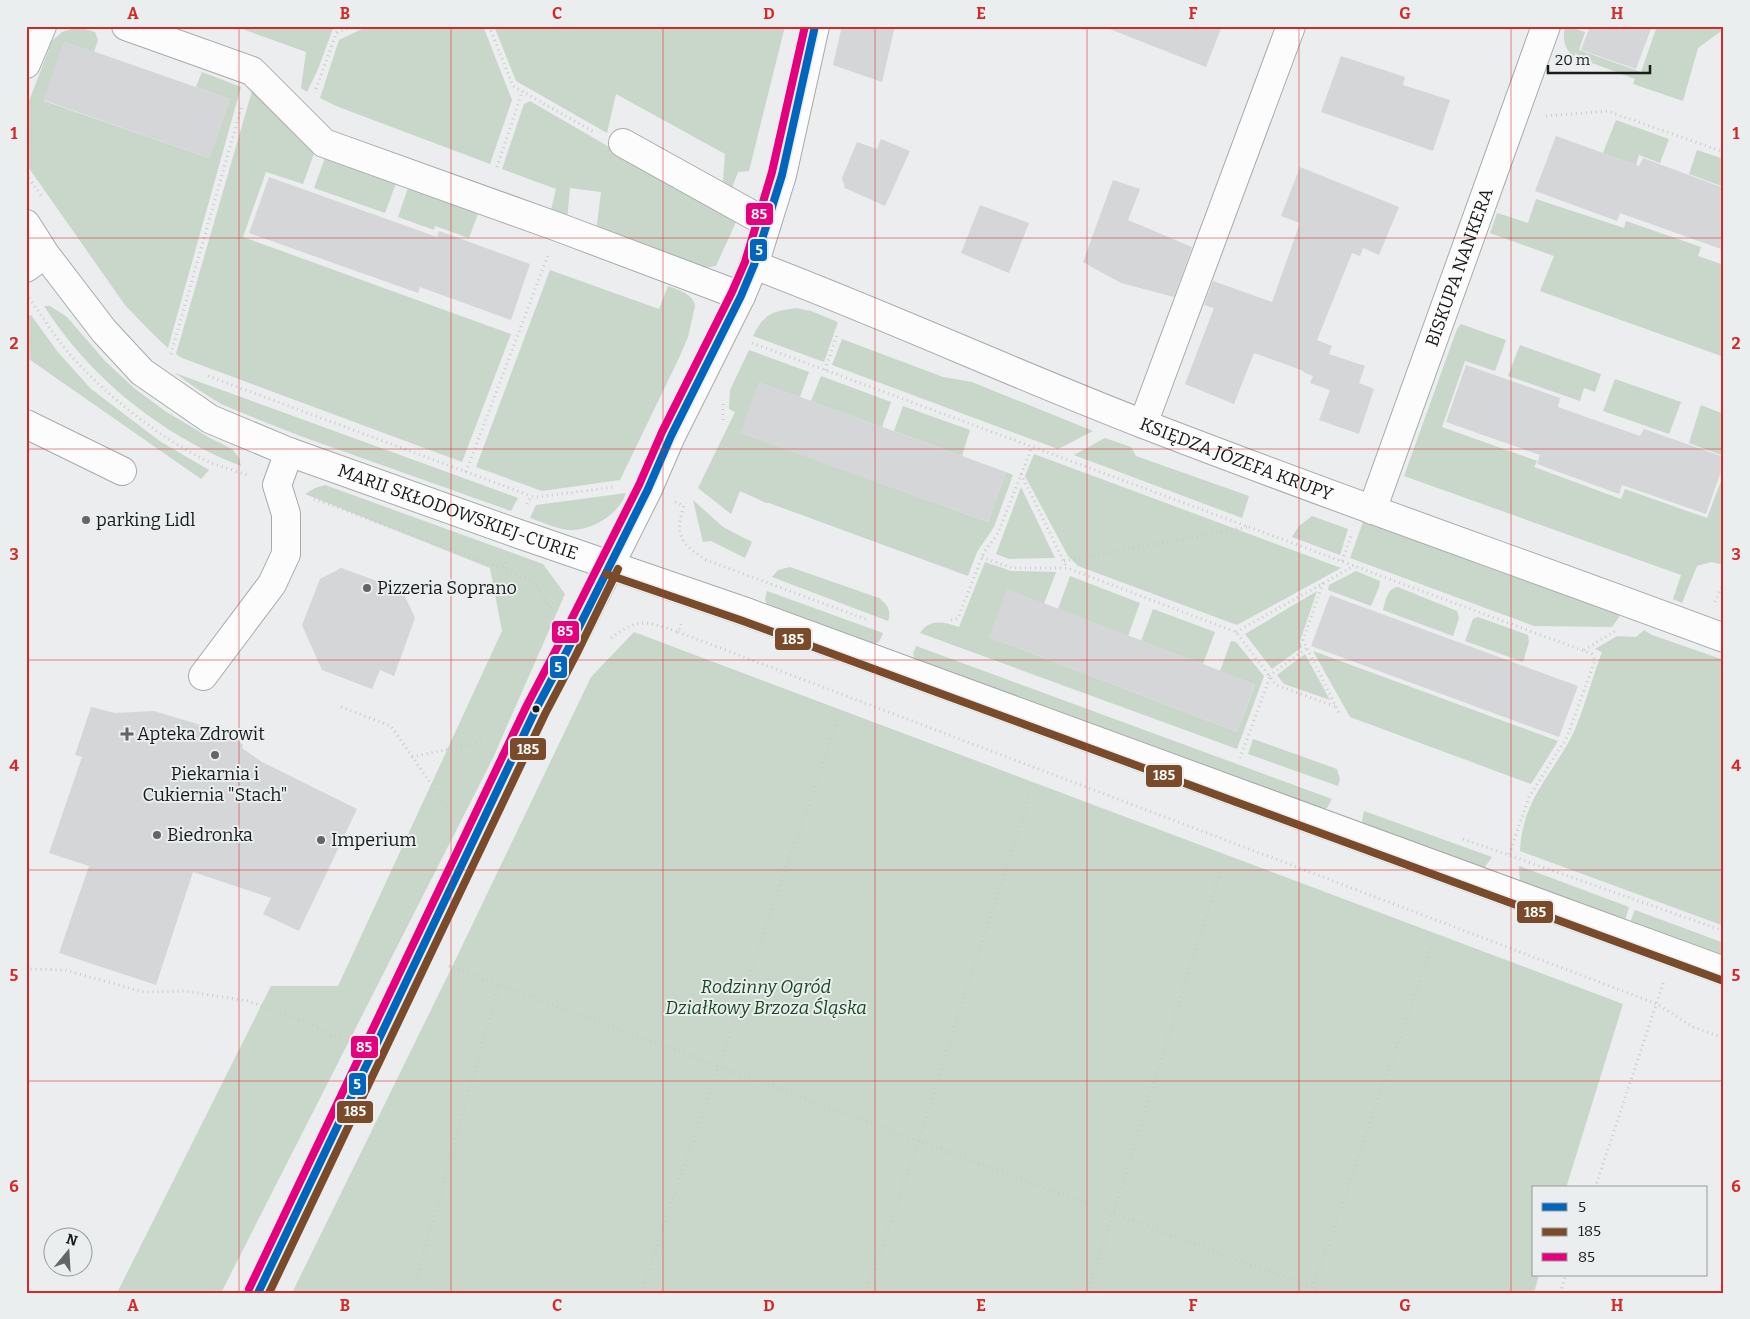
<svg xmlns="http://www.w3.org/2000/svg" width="1750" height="1319" viewBox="0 0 1750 1319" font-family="Bitter,serif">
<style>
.green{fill:#c8d7ca}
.building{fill:#d5d6d7}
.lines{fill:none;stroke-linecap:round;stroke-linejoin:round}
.minor-casing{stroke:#a8aaab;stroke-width:30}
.path{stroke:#cacbcb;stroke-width:3;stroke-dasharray:1 4;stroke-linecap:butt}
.minor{stroke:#fcfcfc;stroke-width:28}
.bus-1-casing{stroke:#eaeeef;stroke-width:11}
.bus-2-casing{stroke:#eaeeef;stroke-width:11}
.bus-3-casing{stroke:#eaeeef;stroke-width:11}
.bus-1{stroke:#0065bd;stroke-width:8}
.bus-2{stroke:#7a4b2a;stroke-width:8}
.bus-3{stroke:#e5007d;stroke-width:8}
.grid{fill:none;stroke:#d62828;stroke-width:1;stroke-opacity:0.55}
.poi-dot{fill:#636566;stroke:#eaeeef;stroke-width:2}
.bus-dot{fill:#1a1c1c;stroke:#eaeeef;stroke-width:2}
.labels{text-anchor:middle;stroke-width:4;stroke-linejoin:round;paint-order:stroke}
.street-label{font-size:18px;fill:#1a1c1c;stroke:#eaeeef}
.poi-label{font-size:18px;fill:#1a1c1c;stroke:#eaeeef;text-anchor:start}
.park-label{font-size:18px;font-style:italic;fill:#18481e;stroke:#eaeeef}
.line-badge{stroke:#eaeeef;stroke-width:2}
.badge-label{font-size:14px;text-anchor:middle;font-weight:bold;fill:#fff}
.neatline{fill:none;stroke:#d62828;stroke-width:2}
.grid-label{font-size:16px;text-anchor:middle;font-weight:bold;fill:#d62828}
</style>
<rect width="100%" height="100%" fill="#ebedee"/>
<g class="green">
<path d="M234 26H334L318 69 307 92 301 88 306 52Z"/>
<path d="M368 26H483L512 100 490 164 336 106 320 98 339 40Z"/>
<path d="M494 26H785L749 171 738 172 732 188 723 181 725 154 616 94 607 133 516 81Z"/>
<path d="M1566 26 1585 32 1579 50 1641 72 1657 26H1724V29L1698 48 1683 101 1633 84 1635 79 1573 56C1565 49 1561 37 1566 26Z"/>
<path d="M78 27 95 32 98 40 94 52 44 101 209 158 230 99 196 87 202 72 241 87 168 348 151 332 125 305 26 164V109L52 41 62 32Z"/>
<path d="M252 91 316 148 303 184 266 172 243 237 511 334 462 462 182 358 176 354Z"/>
<path d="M530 101 721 212 736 222 716 266 702 268 596 232 601 192 570 188 567 220 550 214 556 189 502 169 524 104Z"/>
<path d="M1616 120 1669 139 1660 163 1639 155 1636 165 1603 153Z"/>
<path d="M1697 150 1724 159V187L1689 174Z"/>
<path d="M325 158 396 183 385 213 314 188Z"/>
<path d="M408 188 478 214 469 238 435 226 434 230 398 217Z"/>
<path d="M1536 199 1624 228 1626 221 1701 247 1698 256 1724 265V357L1540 291 1554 256 1490 233 1497 213 1528 223Z"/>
<path d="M550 270 659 309 668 286C679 290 693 294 695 306L688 337 679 358 620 480 542 491 476 467Z"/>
<path d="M44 306H50L67 317 105 361 134 388 165 411 210 438 232 449 239 458 241 466C161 435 90 378 44 306Z"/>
<path d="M796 308 811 311 838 322 824 362 753 336C765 313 771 312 796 308Z"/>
<path d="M31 315 57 351 91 389 161 442 209 470 201 479 26 357V317Z"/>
<path d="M1461 324 1506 340 1495 371 1465 361 1442 427 1537 461 1534 467 1621 499 1625 489 1707 518 1724 473V565L1711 562 1697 566 1682 603 1673 599 1681 575 1404 476 1457 329Z"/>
<path d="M842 339 943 377 972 382 1093 431 1058 449 832 365Z"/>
<path d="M1520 345 1601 374 1595 392 1584 388 1580 401 1508 376Z"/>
<path d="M749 350 809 372 800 397 759 383 741 433 988 522 1006 472 1013 475 994 527 977 552 968 576 769 503H766L740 491 731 514 698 488 735 412 729 409 730 390Z"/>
<path d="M175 373 518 498 511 511 303 437 257 419 221 404 197 389Z"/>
<path d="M821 376 891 402 882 427 811 401Z"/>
<path d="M1615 379 1681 402 1669 434 1603 411Z"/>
<path d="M1701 405 1724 414V456L1689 443Z"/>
<path d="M903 406 970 430 962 456 894 431Z"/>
<path d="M1105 438 1131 447 1136 456 1249 496 1242 518 1074 455Z"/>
<path d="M1034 454 1341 568 1237 625 1078 566 1068 556 1025 476Z"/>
<path d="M325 485 543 564 565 594 493 758 221 1293H117L271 986H338L502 631 490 568 305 494 315 488Z"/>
<path d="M1021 487 1055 558 1009 559 996 554Z"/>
<path d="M626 493C619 515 590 532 567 530 555 528 542 522 530 518L536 505Z"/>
<path d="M693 500 723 527 752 542 745 558 711 541 703 542Z"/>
<path d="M1312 516 1348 529 1340 555 1292 537 1299 526Z"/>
<path d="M1363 522 1603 606 1620 616 1612 627 1534 626 1350 558Z"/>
<path d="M985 562 1011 571 1056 572 1044 604 989 637 1237 732 1255 685 1220 671 1231 641 1236 642 1264 676 1237 749 920 633C930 618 944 622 959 627Z"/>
<path d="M790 567 879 598C887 604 892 611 888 621L772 577 778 570Z"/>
<path d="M1356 571 1380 581 1379 587 1371 606 1328 590 1329 585Z"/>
<path d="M1070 576 1140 603 1128 636 1058 609Z"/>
<path d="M1398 587 1457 611 1459 618 1453 636 1383 610C1386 600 1387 588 1398 587Z"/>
<path d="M767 591 883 633C880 641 878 644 871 645L767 606 765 599Z"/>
<path d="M1317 591 1300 641 1302 647 1272 669 1245 634Z"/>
<path d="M1153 609 1215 632 1203 664 1141 641Z"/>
<path d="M1478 617 1528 635 1529 642 1523 662 1465 641 1473 619Z"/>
<path d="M1644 630 1652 635 1724 660V926L1520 851C1522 802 1549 778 1571 738 1583 714 1592 678 1602 652L1595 649 1617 636 1636 637Z"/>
<path d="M634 632 1623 1004 1566 1188H1534V1275H1539L1534 1293H292L452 967 591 677Z"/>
<path d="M916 646 1332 799 1327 808 1322 809 915 661 913 654Z"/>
<path d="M1313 651 1558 741 1531 784 1350 717Z"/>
<path d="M1305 654 1330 700 1284 684 1277 675Z"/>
<path d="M1253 739 1337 769 1340 779 1338 786 1248 754Z"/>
<path d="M1364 811 1492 857 1482 871 1363 825 1362 821Z"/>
<path d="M1519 866 1629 907 1624 924 1520 883Z"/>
<path d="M1635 910 1724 943V960L1629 925Z"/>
</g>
<g class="building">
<path d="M842 26H895L882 82 833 65Z"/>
<path d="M1107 26H1222L1206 67 1107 28Z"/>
<path d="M1590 26H1652L1636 69 1581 50Z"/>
<path d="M64 41 230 99 209 158 43 100Z"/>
<path d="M1341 56 1405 77 1403 85 1450 100 1433 151 1321 112Z"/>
<path d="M1556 136 1639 166 1643 158 1724 188V250L1620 213 1617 221 1535 191Z"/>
<path d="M881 139 910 151 885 206 845 188 842 178 857 142 877 149Z"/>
<path d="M1300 167 1399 207 1379 255 1363 248 1360 256 1352 253 1317 340 1332 346 1329 354 1365 366 1359 383 1374 389 1359 434 1319 420 1330 390 1310 383 1313 376 1303 372 1304 371 1254 353 1234 404 1185 384 1214 308 1204 305 1213 281 1272 302 1300 223 1281 216Z"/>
<path d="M269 177 437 237 439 231 530 264 511 320 420 287 418 293 249 233Z"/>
<path d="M1113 180 1140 189 1128 220 1192 247 1174 297 1121 283 1083 262Z"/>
<path d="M980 205 1029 223 1009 273 961 253Z"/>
<path d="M1466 365 1560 398 1558 407 1640 436 1644 429 1724 457V463L1706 514 1622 485 1619 494 1537 464 1540 455 1446 422Z"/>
<path d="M759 382 1006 472 988 522 740 433Z"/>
<path d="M341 568 402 590 415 618 394 676 380 670 372 689 322 670 302 625 320 579Z"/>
<path d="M1007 589 1255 684 1237 732 989 637Z"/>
<path d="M1330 595 1578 686 1559 737 1311 646Z"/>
<path d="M91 707 115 713 154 711 224 732 235 738 243 745 242 748 262 762 357 809 299 931 263 914 271 898 193 872 156 985 59 953 89 866 49 853 82 757 75 755Z"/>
</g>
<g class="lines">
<defs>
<g id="minor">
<path d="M126 26 252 71 324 143 558 227 741 296"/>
<path d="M26 64 42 26"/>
<path d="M623 143 767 223"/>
<path id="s1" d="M26 224 45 254 104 331 142 372 210 419 289 452 516 533 746 612 1724 971"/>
<path id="s2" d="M754 265C886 315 1014 374 1146 425 1337 499 1531 566 1724 638"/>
<path d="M26 268 45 254"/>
<path d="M26 424 122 471"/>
<path d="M1143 424 1291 26"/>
<path id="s3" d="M1372 510 1546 26"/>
<path d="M203 676 272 584 286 554V514L277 485 289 452"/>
<path d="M258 1293 536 709 567 651 648 489 671 436 741 296 754 265 782 175 815 26"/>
</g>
</defs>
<use href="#minor" class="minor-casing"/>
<g class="path">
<path d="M489 26 513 86 594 132"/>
<path d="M337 33 352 26"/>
<path d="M316 89 339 26"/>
<path d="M1546 116 1607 111 1724 152"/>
<path d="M497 167 522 92"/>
<path d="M26 174 42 197"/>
<path d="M29 298C42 316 53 334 67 351 103 393 158 437 207 461 220 467 234 470 247 475"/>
<path d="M752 343 1592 654 1595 660 1567 737 1529 797 1509 855"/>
<path d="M171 354 242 105"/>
<path d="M825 370 838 332"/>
<path d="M208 376 531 496"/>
<path d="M723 404V423"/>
<path d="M466 472 548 255"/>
<path d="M1021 474 1067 568"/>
<path d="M314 499 504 569"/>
<path d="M675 502 684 506C674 535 681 544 706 560L868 620"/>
<path d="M527 504 531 496 537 497 614 487"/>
<path d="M982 557 1012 568H1067L1236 632 1270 677 1240 758"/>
<path d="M1064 561 1248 527"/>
<path d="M1342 561 1351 536"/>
<path d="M506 562 504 569 533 581 552 610"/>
<path d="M1323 583 1303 640 1339 713"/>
<path d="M1715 602 1724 582"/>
<path d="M951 620 958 618 984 552 998 533 1032 447"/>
<path d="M678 632 1657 1004 1693 1027 1724 1038"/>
<path d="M1236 632 1354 566"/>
<path d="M611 638C639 617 647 621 678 632L681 624"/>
<path d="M1584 650 1615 631"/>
<path d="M1269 676 1307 648"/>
<path d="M1271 678 1276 685 1337 707"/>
<path d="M341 707 391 726 451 813"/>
<path d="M412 757 485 741"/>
<path d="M1463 839 1724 931"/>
<path d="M449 966 1327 1293"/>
<path d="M26 967 30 969 65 970 144 992 185 991 248 1001 306 1022 343 1041"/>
<path d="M1595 1188 1664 981"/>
<path d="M415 1284 499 985"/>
<path d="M641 1293 837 720"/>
<path d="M866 1293 918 1141 1030 794"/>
<path d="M1088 1293 1222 866"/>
<path d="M1311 1293 1432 945"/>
<path d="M1560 1293 1566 1275"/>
</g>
<use href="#minor" class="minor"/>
<defs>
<path id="bus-1" d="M258 1293 536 709 567 651 648 489 671 436 741 296 754 265 782 175 815 26"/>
<g id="bus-2">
<path d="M606 574 743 621 1721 980"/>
<path d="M269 1293 545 714 576 655 618 569"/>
</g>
<path id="bus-3" d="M249 1289 527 705 558 646 639 485 662 432 732 292 745 262 772 172 805 26"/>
</defs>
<use href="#bus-1" class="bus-1-casing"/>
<use href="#bus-2" class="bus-2-casing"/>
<use href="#bus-3" class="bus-3-casing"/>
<use href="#bus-1" class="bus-1"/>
<use href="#bus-2" class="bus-2"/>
<use href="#bus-3" class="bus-3"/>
</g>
<path class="grid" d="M239 26V1293M451 26V1293M663 26V1293M875 26V1293M1087 26V1293M1299 26V1293M1511 26V1293M26 238H1724M26 449H1724M26 660H1724M26 870H1724M26 1081H1724"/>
<g class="poi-dot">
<circle cx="86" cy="520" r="5"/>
<circle cx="367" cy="588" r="5"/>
<path d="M124.5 726.5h5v5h5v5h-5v5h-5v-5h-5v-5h5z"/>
<circle cx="215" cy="755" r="5"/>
<circle cx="157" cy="835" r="5"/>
<circle cx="321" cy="840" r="5"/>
</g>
<circle class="bus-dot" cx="536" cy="709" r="4.5"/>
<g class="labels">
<g class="street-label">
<text dy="6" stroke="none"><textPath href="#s3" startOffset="258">BISKUPA NANKERA</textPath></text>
<text dy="6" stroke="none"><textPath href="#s2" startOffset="520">KSIĘDZA JÓZEFA KRUPY</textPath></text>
<text dy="6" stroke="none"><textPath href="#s1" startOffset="536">MARII SKŁODOWSKIEJ-CURIE</textPath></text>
</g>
<g class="poi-label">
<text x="96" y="526">parking Lidl</text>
<text x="377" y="594">Pizzeria Soprano</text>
<text x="137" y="740">Apteka Zdrowit</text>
<text x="215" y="780" text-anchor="middle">Piekarnia i<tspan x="215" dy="21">Cukiernia "Stach"</tspan></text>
<text x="167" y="841">Biedronka</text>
<text x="331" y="846">Imperium</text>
</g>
<g class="park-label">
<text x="766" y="993">Rodzinny Ogród<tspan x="766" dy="21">Działkowy Brzoza Śląska</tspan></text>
</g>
</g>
<g class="line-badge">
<rect x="745" y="202" width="29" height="24" rx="5" fill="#e5007d"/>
<rect x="749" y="238" width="19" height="24" rx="5" fill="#0065bd"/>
<rect x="551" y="620" width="29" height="24" rx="5" fill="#e5007d"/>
<rect x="774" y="627" width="38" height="24" rx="5" fill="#7a4b2a"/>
<rect x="549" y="655" width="19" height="24" rx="5" fill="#0065bd"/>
<rect x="509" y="737" width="38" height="24" rx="5" fill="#7a4b2a"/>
<rect x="1145" y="764" width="38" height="24" rx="5" fill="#7a4b2a"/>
<rect x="1516" y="900" width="38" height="24" rx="5" fill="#7a4b2a"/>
<rect x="350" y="1035" width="29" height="24" rx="5" fill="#e5007d"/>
<rect x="348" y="1072" width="19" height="24" rx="5" fill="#0065bd"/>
<rect x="336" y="1100" width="38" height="24" rx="5" fill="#7a4b2a"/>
</g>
<g class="badge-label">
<text x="759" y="219">85</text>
<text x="759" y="255">5</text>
<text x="565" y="636">85</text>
<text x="793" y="644">185</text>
<text x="558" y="672">5</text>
<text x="528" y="754">185</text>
<text x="1164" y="780">185</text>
<text x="1535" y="917">185</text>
<text x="364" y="1052">85</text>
<text x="357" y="1089">5</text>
<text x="355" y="1116">185</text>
</g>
<rect width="1750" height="1319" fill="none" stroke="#eaeeef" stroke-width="55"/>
<rect x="1532" y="1186" width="175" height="90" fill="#eaeeef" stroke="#979a9b"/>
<rect x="1542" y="1203" width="25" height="8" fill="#0065bd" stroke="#979a9b"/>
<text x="1578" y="1212" font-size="15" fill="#1a1c1c">5</text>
<rect x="1542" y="1228" width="25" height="8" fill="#7a4b2a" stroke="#979a9b"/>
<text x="1578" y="1236" font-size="15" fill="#1a1c1c">185</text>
<rect x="1542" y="1253" width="25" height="8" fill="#e5007d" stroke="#979a9b"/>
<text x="1578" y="1262" font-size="15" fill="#1a1c1c">85</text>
<g transform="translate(68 1252) rotate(18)"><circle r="24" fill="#eaeeef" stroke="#979a9b"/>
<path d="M0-4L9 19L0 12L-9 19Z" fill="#636566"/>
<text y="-8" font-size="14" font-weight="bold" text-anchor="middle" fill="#1a1c1c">N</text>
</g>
<path d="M1548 65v8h102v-8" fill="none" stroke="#1a1c1c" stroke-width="2.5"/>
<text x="1555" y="65" font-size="15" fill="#1a1c1c" stroke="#eaeeef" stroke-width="4" paint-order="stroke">20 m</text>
<rect x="28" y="28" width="1694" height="1264" class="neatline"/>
<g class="grid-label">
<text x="133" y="19">A</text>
<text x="345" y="19">B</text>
<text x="557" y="19">C</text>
<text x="769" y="19">D</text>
<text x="981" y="19">E</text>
<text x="1193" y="19">F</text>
<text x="1405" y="19">G</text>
<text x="1617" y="19">H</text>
<text x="14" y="139">1</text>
<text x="1736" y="139">1</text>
<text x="14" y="349">2</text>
<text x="1736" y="349">2</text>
<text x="14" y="560">3</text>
<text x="1736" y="560">3</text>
<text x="14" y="771">4</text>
<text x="1736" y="771">4</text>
<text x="14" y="981">5</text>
<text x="1736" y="981">5</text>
<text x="14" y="1192">6</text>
<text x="1736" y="1192">6</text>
<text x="133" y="1311">A</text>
<text x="345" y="1311">B</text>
<text x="557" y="1311">C</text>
<text x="769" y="1311">D</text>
<text x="981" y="1311">E</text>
<text x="1193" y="1311">F</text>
<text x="1405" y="1311">G</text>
<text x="1617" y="1311">H</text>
</g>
</svg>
